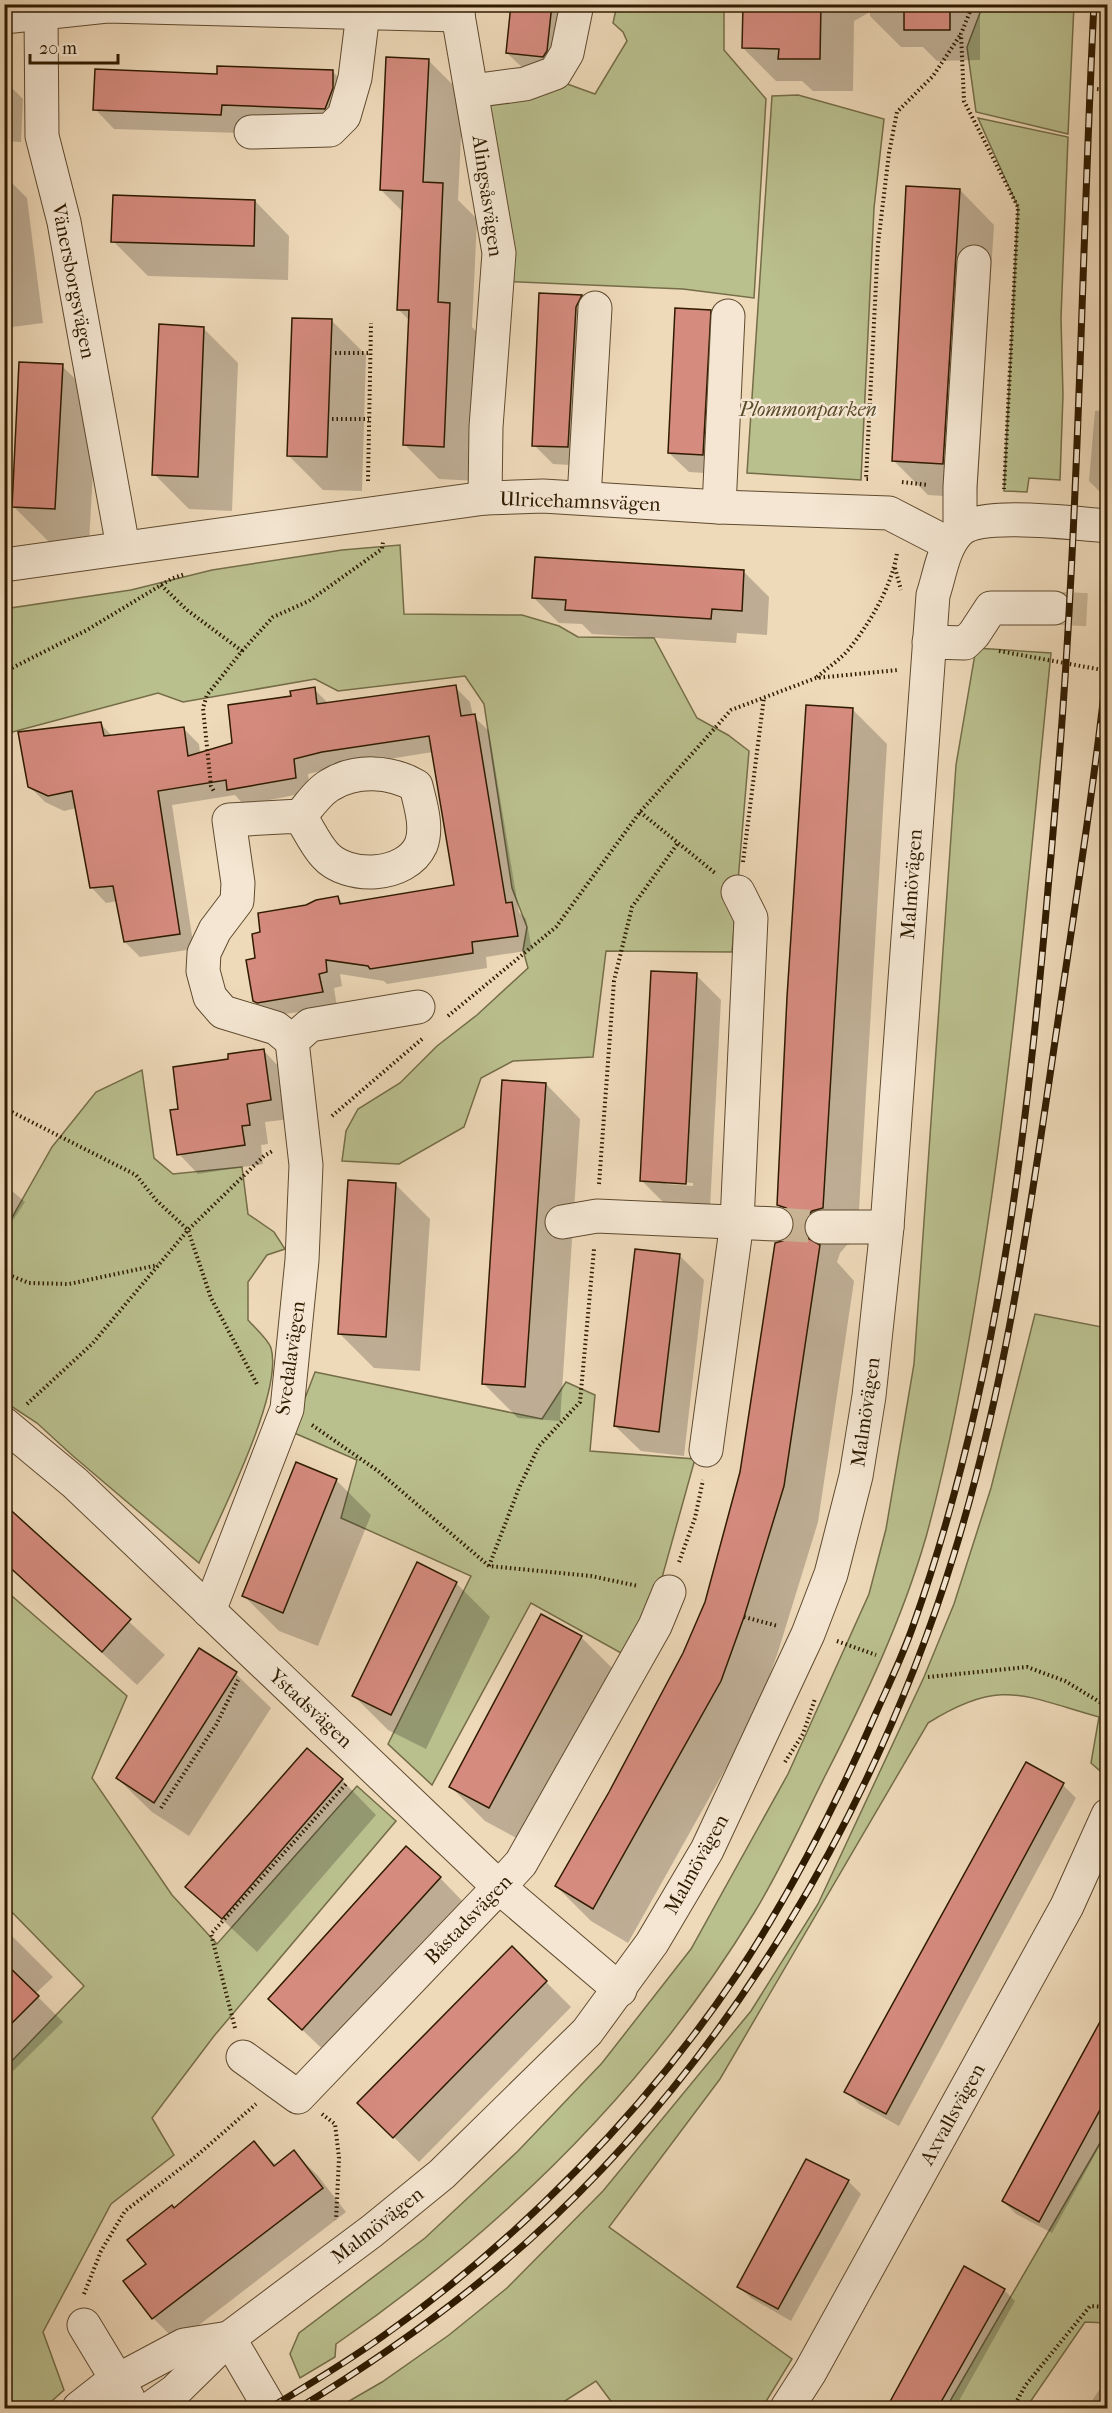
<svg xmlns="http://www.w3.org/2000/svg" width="1112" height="2413" viewBox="0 0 1112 2413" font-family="'IM FELL French Canon',serif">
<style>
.green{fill:#babf8e;stroke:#746d47;stroke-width:1.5}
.shadow{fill:#0003;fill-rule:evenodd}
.building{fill:#d58b7e;stroke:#2f1b00;stroke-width:1.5}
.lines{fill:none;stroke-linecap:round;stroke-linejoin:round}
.minor-tunnel{stroke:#c8b394;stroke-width:33;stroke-dasharray:33 16;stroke-linecap:butt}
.minor-casing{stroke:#5f4a2e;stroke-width:35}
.path{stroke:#2f1b00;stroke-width:4;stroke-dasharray:1.5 3;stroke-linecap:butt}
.minor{stroke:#f4e6d2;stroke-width:33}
.rail-casing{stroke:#2f1b00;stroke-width:7}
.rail{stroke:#f4e6d2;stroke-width:4.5;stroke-dasharray:14;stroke-linecap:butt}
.labels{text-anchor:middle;stroke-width:5;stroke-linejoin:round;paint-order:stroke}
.street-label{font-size:20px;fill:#2f1b00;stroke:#f4e6d2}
.park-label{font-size:20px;font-style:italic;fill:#594c2b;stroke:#f4e6d2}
</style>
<rect width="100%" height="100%" fill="#eed9b9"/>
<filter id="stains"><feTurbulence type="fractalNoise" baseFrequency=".00333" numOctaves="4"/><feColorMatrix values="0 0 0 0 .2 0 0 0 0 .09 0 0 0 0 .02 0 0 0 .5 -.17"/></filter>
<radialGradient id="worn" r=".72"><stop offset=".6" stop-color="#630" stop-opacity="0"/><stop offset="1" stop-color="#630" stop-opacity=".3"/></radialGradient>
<g class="green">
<path d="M617 5H724V50L766 99 754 298 683 289 497 281 472 91 559 81 595 94 627 41 623 32 613 23Z"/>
<path d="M983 5H1074L1068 134 976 112 967 47Z"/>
<path d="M798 95 884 119 874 208 861 480 747 473 772 96Z"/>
<path d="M978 118 1068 137 1061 318 1063 395 1060 480 1029 478 1027 492 1004 491 1018 207Z"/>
<path d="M400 545 404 614 522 615 559 626 578 637 654 638 697 718 728 735 749 751 732 952 606 951 593 1057 513 1061 481 1078 464 1127 399 1164 342 1161 346 1131 358 1109 400 1083 437 1046 477 1015 528 968 523 950 527 927 512 888 484 704 465 676 338 691 315 679 183 702 158 693 5 734 4 609 131 590 212 570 342 550Z"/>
<path d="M976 648 1051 653C1030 860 1013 1068 980 1274 966 1362 950 1451 926 1537 902 1620 864 1700 825 1776 802 1822 781 1869 754 1913 648 2087 503 2229 336 2344L335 2357 300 2378 290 2354 299 2333 425 2238 518 2151 602 2063 691 1949 788 1774 869 1594 886 1529 914 1364 956 765Z"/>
<path d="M142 1070 154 1158 173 1174 242 1167 248 1214 274 1232 285 1249 267 1255 248 1282V1320C255 1328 268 1339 271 1348 284 1392 219 1518 199 1563L73 1456 37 1423 5 1402V1230L52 1147 96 1092Z"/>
<path d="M1035 1314 1107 1328V1777L1091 1763 1099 1717C1023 1696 1001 1677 928 1723L720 2079 609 2227 792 2359 762 2408H616L596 2381 554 2408H337L382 2382 449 2335 507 2288 603 2191 751 2011 818 1904 924 1677 954 1604 991 1488Z"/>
<path d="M315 1372 542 1419 566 1382 595 1395 590 1451 695 1459 658 1592 621 1653 531 1603 432 1785 388 1744 471 1576 341 1518 357 1460 292 1432Z"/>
<path d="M5 1590 127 1696 92 1778 172 1895 217 1944 357 1786 396 1821 214 2036 152 2118 174 2155 111 2204 43 2332 64 2390 44 2408H5V2068L84 1986 5 1905Z"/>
<path d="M1107 2131V2323L1085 2322 1026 2408H946Z"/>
</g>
<g class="shadow">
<path d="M513 4H572L562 75 527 72 507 53Z"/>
<path d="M744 4H980V60L937 61 923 47H901L870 16V12L854 21 853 91H813L802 81H776L743 48Z"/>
<path d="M428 60 463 95 458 200 477 219 472 327 484 339 478 481 439 479 404 444 410 321 398 309 403 212 381 190Z"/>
<path d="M333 72 352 91 351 108 240 133 114 129 95 109 218 75Z"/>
<path d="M4 80 23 99 21 142 4 141Z"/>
<path d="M7 178 27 198 43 323 4 328V179Z"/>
<path d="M960 190 994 225 977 498 928 495 893 460Z"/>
<path d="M255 201 289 236 288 280 148 276 113 241Z"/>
<path d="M540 295 581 297 600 316 587 466 553 464 534 445Z"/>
<path d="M710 311 730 330 721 474 689 472 669 453Z"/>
<path d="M332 321 366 355 362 491 323 490 288 455Z"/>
<path d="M203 328 238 363 232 511 189 509 154 474Z"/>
<path d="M62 366 97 400 89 543 48 541 13 506Z"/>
<path d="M1108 410V494H1102L1089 481 1095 411Z"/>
<path d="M744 572 769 597 767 635 737 633 736 643 592 634 582 624 559 623 534 598Z"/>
<path d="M455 687 470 702 473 716 489 731 519 912 526 919 532 950 486 957 487 968 387 984 384 981 340 974 342 986 334 988 337 1007 269 1016 254 1001 261 934 307 907 338 898 345 905 455 887 433 752 338 767 308 774 310 792 244 805 235 795 172 805 194 949 140 957 125 942 117 901 106 903 91 887 77 808 64 811 45 802 29 786 100 723 113 737 184 729 199 744 200 754 234 744 292 697 314 689 329 704Z"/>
<path d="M852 709 887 744 857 1243 847 1245 840 1253 837 1262 854 1281 818 1522 778 1652 755 1716 628 1943 591 1921 556 1886 610 1793 684 1654 706 1602 738 1487 786 1242 793 1235 796 1226 779 1205Z"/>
<path d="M696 975 721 1000 710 1208 667 1206 642 1181ZM666 1181 693 1183V1186L666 1184Z"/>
<path d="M263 1050 282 1070 290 1119 265 1122 268 1144 261 1145 263 1164 198 1174 179 1154 180 1111 230 1060Z"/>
<path d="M546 1084 580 1119 560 1421 518 1418 483 1383Z"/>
<path d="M4 1184 25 1202 4 1234Z"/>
<path d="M395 1184 430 1219 420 1371 374 1368 339 1333Z"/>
<path d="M679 1255 704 1280 684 1456 641 1451 615 1426Z"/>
<path d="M336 1480 371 1515 318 1646 279 1631 244 1596Z"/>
<path d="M4 1506 165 1655 137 1685 4 1563Z"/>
<path d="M456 1583 490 1617 426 1749 388 1730 353 1695Z"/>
<path d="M581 1637 615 1671 524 1842 485 1821 451 1787Z"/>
<path d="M199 1650 236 1674 271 1708 189 1836 152 1812 117 1778Z"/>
<path d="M342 1780 376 1815 257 1952 187 1887Z"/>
<path d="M1063 1785 1076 1798 899 2126 859 2104 846 2091Z"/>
<path d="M440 1878 474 1913 337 2063 270 1999Z"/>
<path d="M4 1928 53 1977 35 1994 63 2022 4 2080Z"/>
<path d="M512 1948 571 2007 419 2162 359 2103Z"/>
<path d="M1108 2012V2131L1052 2233 1016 2214 1003 2201Z"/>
<path d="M254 2143 277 2166 294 2152 318 2176 346 2212 177 2342 153 2318 126 2281 148 2264 174 2210Z"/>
<path d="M848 2181 861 2194 791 2321 751 2298 738 2286Z"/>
<path d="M1004 2290 1015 2301 955 2408H887Z"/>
<path d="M1108 2377V2408H1087Z"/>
</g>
<g class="building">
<path d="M511 4H552L547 51 543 57 506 53Z"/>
<path d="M743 4H821L820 59H778L779 49 742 48Z"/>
<rect x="904" y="4" width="46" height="26"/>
<path d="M386 57 429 59 423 182 443 183 438 302 450 303 444 447 403 445 409 310H397L403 191 380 190Z"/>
<path d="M217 66 333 70V88L325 109 222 105 221 115 93 110 95 69 217 74Z"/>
<path d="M906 186 960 189 943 464 892 461Z"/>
<path d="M113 195 255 200 254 246 111 242Z"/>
<path d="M539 293 582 295 576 307 568 447 532 446Z"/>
<path d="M675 308 711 310 703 455 668 453Z"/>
<path d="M292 318 332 319 327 457 287 456Z"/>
<path d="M159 324 204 327 198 477 152 475Z"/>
<path d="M19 362 63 364 55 509 12 507Z"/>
<path d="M535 557 744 570 742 611 712 609 711 619 565 610 566 600 532 598Z"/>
<path d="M456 685 461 716 475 714 506 903 512 902 518 936 472 942 473 953 370 969 368 966 326 960 327 972 319 974 323 992 257 1003 253 1001 246 960 255 958 252 934 260 932 258 913 306 905 316 900 338 896 340 904 454 885 429 736 322 752 294 759 296 778 227 790 226 780 158 791 180 934 124 942 113 886 90 888 72 791 48 796 28 787 18 732 101 722 104 736 184 727 188 756 232 743 228 705 291 696 290 691 315 687 317 704Z"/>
<path d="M806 705 853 708 823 1208 812 1211 806 1218 803 1226 806 1237 820 1245 784 1486 744 1617 721 1681 593 1909 555 1886 609 1792 683 1653 705 1602 740 1472 775 1243 785 1240 791 1235 795 1225 792 1215 786 1208 777 1205 787 997Z"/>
<path d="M651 971 697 973 686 1184 640 1181Z"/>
<path d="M264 1049 271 1100 247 1104 250 1125 242 1126 245 1145 177 1155 170 1110 178 1109 173 1067 228 1059V1054Z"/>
<path d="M502 1080 546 1083 525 1387 482 1384Z"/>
<path d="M348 1180 396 1183 386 1337 338 1334Z"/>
<path d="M635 1249 680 1254 659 1432 614 1426Z"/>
<path d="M296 1462 337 1479 283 1613 242 1596Z"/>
<path d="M4 1504 131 1619 102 1652 4 1562Z"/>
<path d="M417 1562 457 1582 391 1715 352 1696Z"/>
<path d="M541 1614 582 1636 489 1808 449 1787Z"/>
<path d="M199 1648 237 1672 154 1803 116 1778Z"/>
<path d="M307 1748 343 1779 222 1919 185 1887Z"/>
<path d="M1026 1762 1064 1783 886 2114 844 2092Z"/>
<path d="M406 1846 441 1877 302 2030 268 1999Z"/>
<path d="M512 1946 547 1981 393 2138 357 2103Z"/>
<path d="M4 1962 39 1996 4 2031Z"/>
<path d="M1107 2009V2097L1039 2222 1002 2201Z"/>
<path d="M254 2141 274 2166 294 2150 323 2188 152 2319 123 2281 146 2264 127 2240 172 2205 174 2208Z"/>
<path d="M806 2159 849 2180 778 2309 737 2287Z"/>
<path d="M964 2266 1005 2289 937 2409H886Z"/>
</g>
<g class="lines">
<g class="minor-tunnel">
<path d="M1054 608 1108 611"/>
<path d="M776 1224 822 1227"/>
</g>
<defs>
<g id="minor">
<path d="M459 4 458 15 499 253 486 427 485 498"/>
<path d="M41 14 42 136 64 222 123 547"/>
<path d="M4 17 107 6 458 15"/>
<path d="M472 91 525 84 555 73 567 53 577 4"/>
<path d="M251 132 330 130 344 116 355 78 363 13"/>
<path d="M584 498 595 308"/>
<path d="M719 507 728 316"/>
<path d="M960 529V487L974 262"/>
<path d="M4 565 485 498 543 496 719 507 889 513 949 544"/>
<path d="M929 642 965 643 974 634 991 608H1054"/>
<path d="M292 1041 276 1028 223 1012 210 997 203 971 204 953 215 930 237 901 238 883 229 820 300 816C308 828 315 844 325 855 347 880 406 878 421 845 428 827 420 803 416 786 391 771 356 769 330 785 319 791 309 806 300 816"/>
<path d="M562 1222 597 1216 776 1224"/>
<path d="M822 1227H887"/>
<path d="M4 1424 75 1483 499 1887 620 1990"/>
<path d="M706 1450 737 1222 751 918 738 892"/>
<path d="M209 1611 287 1409 302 1260 306 1165 292 1041 310 1025 418 1007"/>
<path d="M243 2057 298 2097 499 1887 521 1863 655 1626 669 1592"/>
<path d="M84 2325 128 2398"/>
<path d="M229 2338 270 2408"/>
<path d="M79 2408 107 2386 184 2345 229 2338"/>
<path d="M151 2408 175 2391 229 2338 372 2231 442 2174 587 2032 652 1943 707 1850 808 1634 831 1574 856 1476 869 1396 887 1227 933 595C940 574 943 548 958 532 978 510 1078 524 1108 526"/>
<path d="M787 2408 810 2372 1067 1906 1108 1815"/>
</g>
</defs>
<use href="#minor" class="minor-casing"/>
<g class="path">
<path d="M973 4 961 34 964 101 1018 207 1004 489"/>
<path d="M1097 89 1108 90"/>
<path d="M335 353H370"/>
<path d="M1104 409 1108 321"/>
<path d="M332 419H369"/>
<path d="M868 479H866L878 244 889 153 897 112 933 76 961 34"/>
<path d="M368 481 371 323"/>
<path d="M902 482 928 485"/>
<path d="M895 568 901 590"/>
<path d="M161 585 187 610 242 651 207 695 203 708 211 786 215 793"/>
<path d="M242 651 273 617 309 601 382 549 383 542"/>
<path d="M999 651 1108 671"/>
<path d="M4 672 87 630 171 579 185 574"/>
<path d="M817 677C827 668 840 660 849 649 870 623 892 586 897 553"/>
<path d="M640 812 715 873"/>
<path d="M743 862 764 697"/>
<path d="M448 1016 556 927 640 812 731 710 816 678 898 670"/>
<path d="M4 1108 136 1175 156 1200 188 1230 211 1298 258 1386"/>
<path d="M332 1116 422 1039"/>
<path d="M599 1184 614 981 632 907 678 843"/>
<path d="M4 1273 29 1283 69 1284 158 1265"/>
<path d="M27 1404 92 1344 188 1230 264 1156 274 1150"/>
<path d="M312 1425 378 1471 489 1566 591 1576 638 1586"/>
<path d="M679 1562 695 1518 703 1480"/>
<path d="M489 1566 519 1488 539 1446 580 1402 594 1249"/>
<path d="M744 1617 778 1626"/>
<path d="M837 1641 876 1655"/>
<path d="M928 1677 1027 1667 1065 1681 1103 1704 1108 1702"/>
<path d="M785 1762 803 1734 815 1699"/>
<path d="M161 1808 216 1725 238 1680"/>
<path d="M235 2028 211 1934 346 1784"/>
<path d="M322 2114 335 2124 339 2158 336 2220"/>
<path d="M84 2294 101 2251 125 2211 193 2159 256 2104"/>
<path d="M1013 2408 1025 2386 1090 2306 1108 2307"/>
</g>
<use href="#minor" class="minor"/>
<defs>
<g id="rail">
<path d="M270 2408C308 2385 347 2362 383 2336 518 2241 646 2110 738 1973 792 1891 837 1803 876 1713 889 1684 903 1655 913 1626 997 1390 1027 1137 1048 889 1057 791 1065 693 1070 594 1081 398 1084 201 1094 4"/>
<path d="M299 2408C379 2359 456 2305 527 2242 729 2061 875 1811 954 1554 1005 1389 1029 1219 1054 1048 1073 918 1094 789 1108 658"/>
</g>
</defs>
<use href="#rail" class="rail-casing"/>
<use href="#rail" class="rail"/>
</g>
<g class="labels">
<g class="street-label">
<text transform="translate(488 196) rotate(82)" y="7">Alingsåsvägen</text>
<text transform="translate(74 281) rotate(79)" y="7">Vänersborgsvägen</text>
<text transform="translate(580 501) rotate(2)" y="7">Ulricehamnsvägen</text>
<text transform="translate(911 884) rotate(-86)" y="7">Malmövägen</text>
<text transform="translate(290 1358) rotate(-82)" y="7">Svedalavägen</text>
<text transform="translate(865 1412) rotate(-82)" y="7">Malmövägen</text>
<text transform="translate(311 1708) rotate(43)" y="7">Ystadsvägen</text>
<text transform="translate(696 1864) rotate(-61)" y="7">Malmövägen</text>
<text transform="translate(468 1919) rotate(-46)" y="7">Båstadsvägen</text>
<text transform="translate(952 2114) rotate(-61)" y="7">Axvallsvägen</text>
<text transform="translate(377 2225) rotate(-38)" y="7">Malmövägen</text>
</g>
<g class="park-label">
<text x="808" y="416">Plommonparken</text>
</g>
</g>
<rect width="1112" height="2413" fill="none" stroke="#eed9b9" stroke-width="24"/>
<rect x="6" y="6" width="1100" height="2401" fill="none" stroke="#2f1b00" stroke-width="3"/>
<rect x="12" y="12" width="1088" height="2389" fill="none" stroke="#2f1b00" stroke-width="1.5"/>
<path d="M30 54v9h88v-9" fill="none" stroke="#2f1b00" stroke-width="3"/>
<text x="39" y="54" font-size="18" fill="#2f1b00" stroke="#f4e6d2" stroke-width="4.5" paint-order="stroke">20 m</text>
<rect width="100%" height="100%" filter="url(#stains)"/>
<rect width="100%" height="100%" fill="url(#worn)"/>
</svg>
